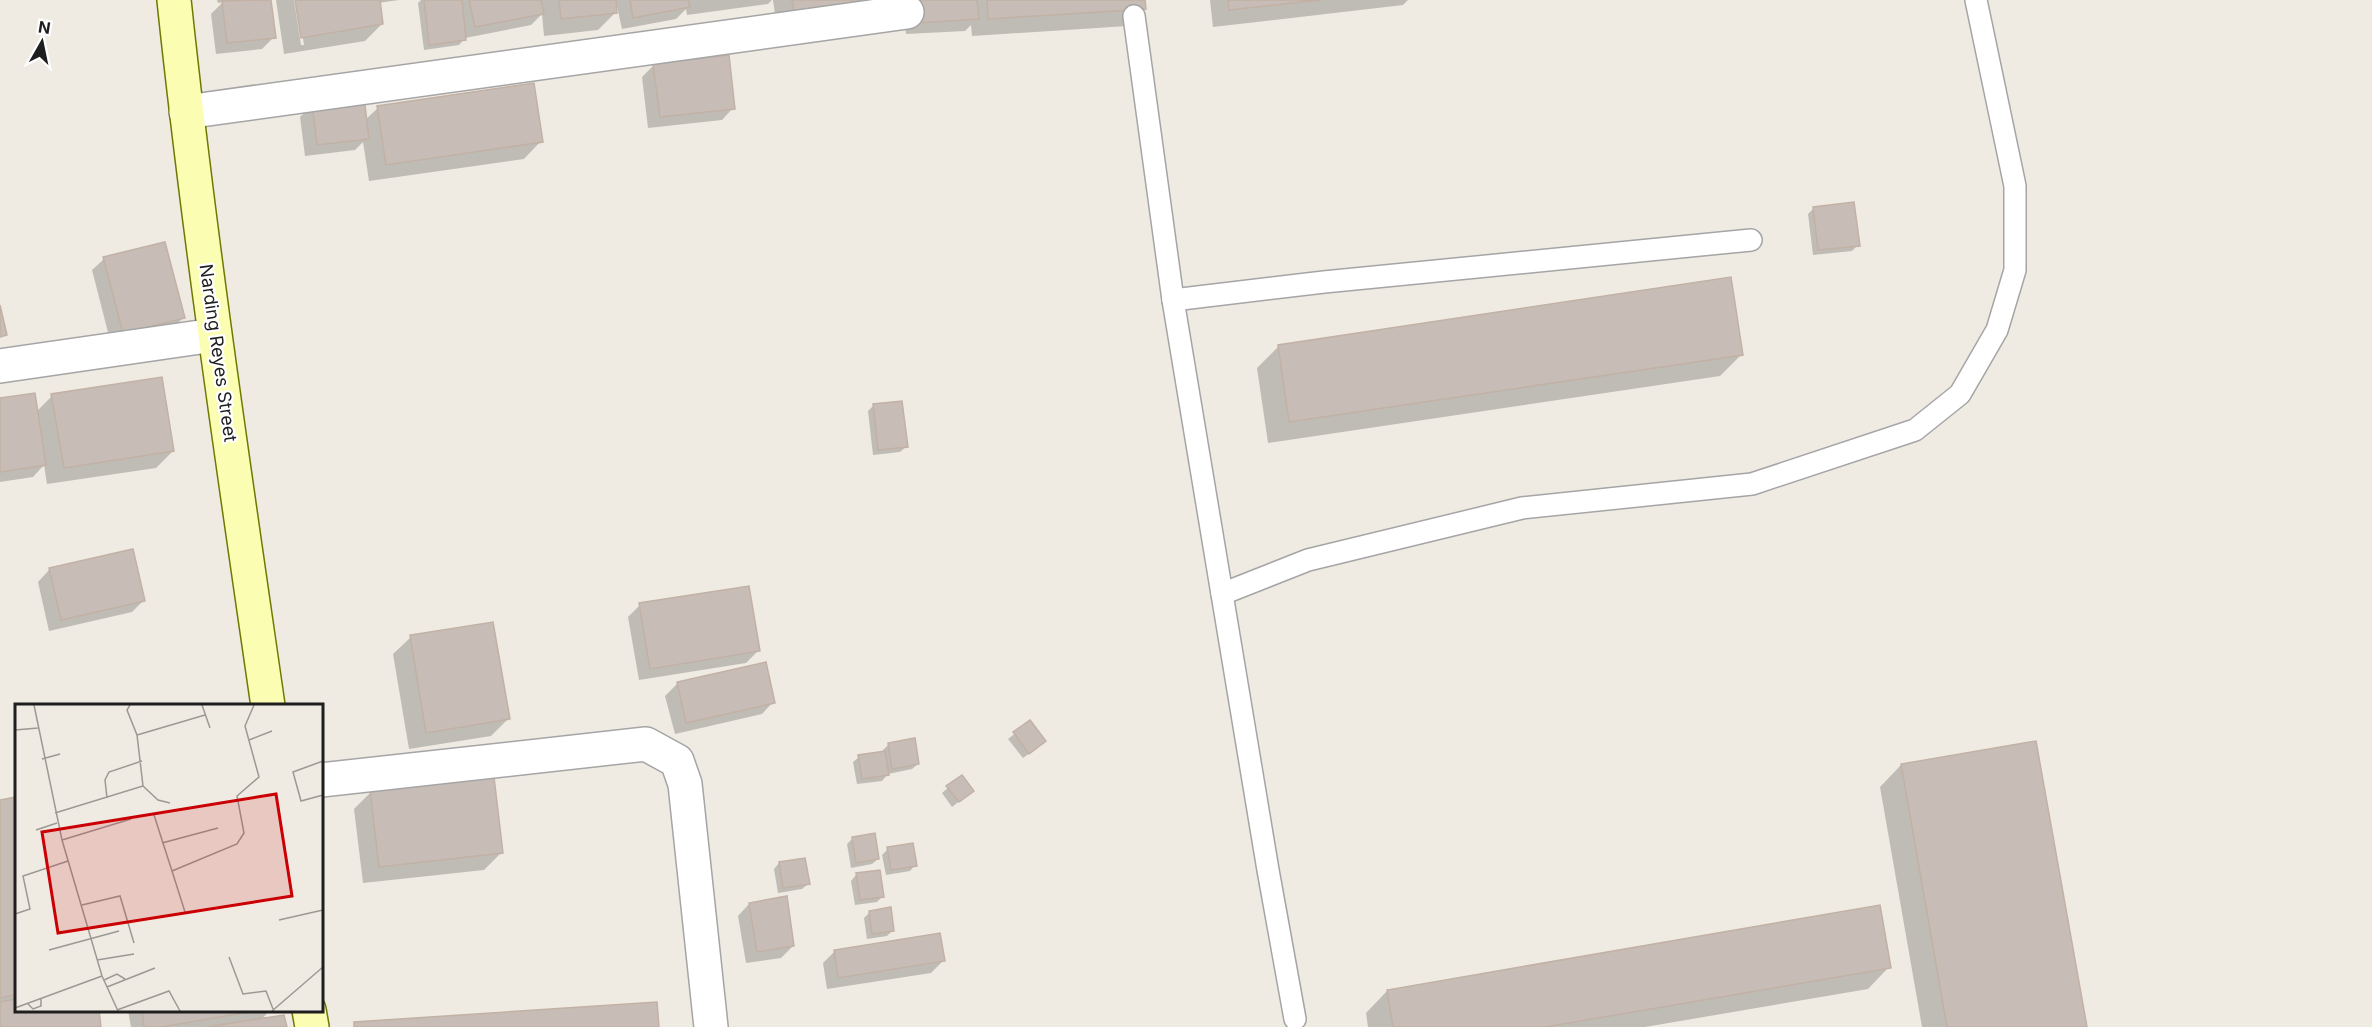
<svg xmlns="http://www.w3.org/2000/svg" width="2372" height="1027" viewBox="0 0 2372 1027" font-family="Inter,sans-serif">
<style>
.shadow{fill:#0003}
.building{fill:#c7bdb6;stroke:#c2b1a4;stroke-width:1.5}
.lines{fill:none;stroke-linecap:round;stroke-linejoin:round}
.lane-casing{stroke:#a5a5a5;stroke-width:24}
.street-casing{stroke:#a5a5a5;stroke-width:36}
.secondary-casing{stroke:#6e7900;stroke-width:36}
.lane{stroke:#fff;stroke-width:21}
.street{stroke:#fff;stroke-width:33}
.secondary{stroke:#fbfdb3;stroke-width:33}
.labels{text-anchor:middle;stroke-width:4.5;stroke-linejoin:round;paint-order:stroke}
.street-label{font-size:18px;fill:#1e1e1e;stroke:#fff}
.inset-road{fill:none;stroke:#9b9994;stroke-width:1.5}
.view{fill:#cb0004;fill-opacity:0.15;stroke:#cb0004;stroke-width:3}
.inset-edge{fill:none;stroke:#1e1e1e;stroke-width:3}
</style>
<rect width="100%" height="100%" fill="#efebe3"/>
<g class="shadow">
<path d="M217 0H269L274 37 262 49 216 54 211 14 223 2 218 3Z"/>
<path d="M276 0H294L301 45H304L297 0H399L378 3 382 24 365 41 284 54Z"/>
<path d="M421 0H772L768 4 687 15 686 9 676 19 622 29 616 2H614L615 13 598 30 544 36 542 14 531 25 465 38 459 45 424 50 418 3Z"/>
<path d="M773 0H880L777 28Z"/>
<path d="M903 0H1144L1145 9 1127 26 972 36 971 25 965 31 906 34Z"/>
<path d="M1210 0H1408L1403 5 1213 27Z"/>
<path d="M654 65 733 108 722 120 648 128 642 77Z"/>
<path d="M312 105 365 120 378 108 541 141 524 159 369 181 363 142 355 150 305 156 300 117Z"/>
<path d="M1814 208 1858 245 1852 251 1813 255 1808 214Z"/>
<path d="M104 259 183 318 171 330 111 344 92 270Z"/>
<path d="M1279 346 1742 354 1720 376 1268 443 1257 368Z"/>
<path d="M52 396 173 451 156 468 47 484 44 465 33 477 0 482V399L37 411Z"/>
<path d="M874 405 906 447 900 452 873 455 868 411Z"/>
<path d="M49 570 144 600 132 612 49 631 38 582Z"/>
<path d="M640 605 758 651 746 663 639 680 628 617Z"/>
<path d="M411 637 508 719 491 736 409 749 393 654Z"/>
<path d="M765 664 773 702 762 714 675 734 665 696 677 684Z"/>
<path d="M1030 722 1039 746 1023 758 1008 739Z"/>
<path d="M889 744 918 764 912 769 888 774 882 781 857 784 853 762 859 757 883 753V750Z"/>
<path d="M1901 765 2086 1027H1922L1880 787Z"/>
<path d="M961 777 966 796 952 807 942 793Z"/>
<path d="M371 792 501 853 484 870 363 883 354 809Z"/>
<path d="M16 799V1010L100 1027H0V802Z"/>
<path d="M853 838 878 859 872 864 851 868 847 844Z"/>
<path d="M888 849 915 865 910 871 886 875 882 855Z"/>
<path d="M779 863 808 884 802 889 778 893 774 869Z"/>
<path d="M856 875 883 896 877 902 855 905 851 881Z"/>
<path d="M749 904 793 946 781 958 746 963 738 916Z"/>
<path d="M870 912 893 930 887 936 867 939 864 918Z"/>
<path d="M835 951 943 961 931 973 827 989 823 963Z"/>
<path d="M1889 967 1868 989 1645 1027H1368L1366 1013 1387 991Z"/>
<path d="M128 1010H270L261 1020 285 1027H131Z"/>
</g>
<g class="building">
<path d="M271 0 276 38 227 43 222 1Z"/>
<path d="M295 0H380L383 24 301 38Z"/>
<path d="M424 0H462L466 40 429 45Z"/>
<path d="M469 0H541L544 14 475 27Z"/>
<path d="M559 0H616L617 13 561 19Z"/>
<path d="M630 0H688L690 7 633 18Z"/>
<path d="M792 0H871L794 12Z"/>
<path d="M915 0H977L979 19 917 23Z"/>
<path d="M987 0H1145L1146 9 988 19Z"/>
<path d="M1228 0H1321L1229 10Z"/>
<path d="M729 55 735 109 660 117 653 64Z"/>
<path d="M534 83 543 142 386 165 377 106Z"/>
<path d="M364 97 369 139 317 145 312 103Z"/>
<path d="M1854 202 1860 246 1818 250 1813 207Z"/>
<path d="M165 242 185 318 123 333 103 257Z"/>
<path d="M1731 277 1743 355 1289 422 1278 345Z"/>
<path d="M0 305 7 335 0 337Z"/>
<path d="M162 377 174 451 64 468 51 394Z"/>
<path d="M35 393 46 465 0 472V398Z"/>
<path d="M902 401 908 447 878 450 873 404Z"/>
<path d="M133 549 145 601 61 620 49 568Z"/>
<path d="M749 586 760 651 650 669 639 603Z"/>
<path d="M493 622 510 719 426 733 410 635Z"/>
<path d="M766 662 775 703 686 723 677 682Z"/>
<path d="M1030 720 1046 741 1029 754 1013 732Z"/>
<path d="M915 738 919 764 892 769 888 743Z"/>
<path d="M2036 741 2087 1027H1947L1901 764Z"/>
<path d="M885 751 889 775 862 779 858 755Z"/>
<path d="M962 775 974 791 959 802 946 786Z"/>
<path d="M494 777 503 853 379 867 370 790Z"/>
<path d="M16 797V995L0 998V800Z"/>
<path d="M875 833 879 859 856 863 852 837Z"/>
<path d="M913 843 917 866 891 870 887 847Z"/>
<path d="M805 858 810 884 783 888 779 862Z"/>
<path d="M880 870 884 897 860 900 856 873Z"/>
<path d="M787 896 794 946 757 952 749 903Z"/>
<path d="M1880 905 1891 968 1545 1027H1393L1387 990Z"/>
<path d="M891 907 894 931 872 934 869 911Z"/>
<path d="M940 933 945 961 838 978 834 950Z"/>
<path d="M16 999V1010H99L101 1027H0V1002Z"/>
<path d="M657 1002 659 1027H354V1022Z"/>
<path d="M142 1010H261L161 1027H144Z"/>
<path d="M284 1015 287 1027H206Z"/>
</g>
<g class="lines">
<defs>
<g id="lane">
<path d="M1134 16 1173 300 1222 594"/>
<path d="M1173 300 1324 282 1751 240"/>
<path d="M1295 1019 1268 870 1222 594 1308 560 1522 508 1752 484 1915 430 1960 394 1997 330 2015 270V186L1976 0"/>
</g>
<g id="street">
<path d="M186 112 907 12"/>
<path d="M0 366 214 335"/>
<path d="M321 780 646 744 677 761 685 784 711 1027"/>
</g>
<g id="secondary">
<path d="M174 0C199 236 234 471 268 706"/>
<path d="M309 1010 312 1027"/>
</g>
</defs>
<use href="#lane" class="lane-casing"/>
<use href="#street" class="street-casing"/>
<use href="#secondary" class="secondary-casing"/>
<use href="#lane" class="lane"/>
<use href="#street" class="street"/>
<use href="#secondary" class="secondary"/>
</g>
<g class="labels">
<g class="street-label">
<text transform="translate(218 353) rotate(82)" y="6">Narding Reyes Street</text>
</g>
</g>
<g transform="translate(15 704)">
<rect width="308" height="308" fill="#efebe3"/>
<path class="inset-road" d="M19 1 47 136 87 272 103 307M187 1 195 24M0 26 23 24M122 31 190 11M234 36 257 27M27 55 45 50M308 57 278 68 286 97 308 91M128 82 143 96 155 99M92 94 90 76 94 68 127 57M40 109 128 82 122 31 112 6 115 1M139 111 157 167M21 126 42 119M47 136 116 115M147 139 203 124M67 201 105 192 119 239M170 208 157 167 222 140 229 129 222 92 244 73 230 22 239 1M0 210 15 205 8 172 53 157M264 216 308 206M34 246 104 227M214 253 228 290 251 287 258 305M82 256 119 250M89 276 102 270 110 275M92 283 140 264M13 300 18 305 26 302V295M0 304 87 272M102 306 154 287 165 307M257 307 308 263"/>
<path class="view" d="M261 90 277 192 43 229 27 128Z"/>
<rect width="308" height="308" class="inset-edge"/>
</g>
<g transform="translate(42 42) rotate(9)" stroke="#ffffff" stroke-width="4.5" paint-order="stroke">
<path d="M0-4.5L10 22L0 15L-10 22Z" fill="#1e1e1e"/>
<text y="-9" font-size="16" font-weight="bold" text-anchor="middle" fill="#1e1e1e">N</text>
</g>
</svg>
